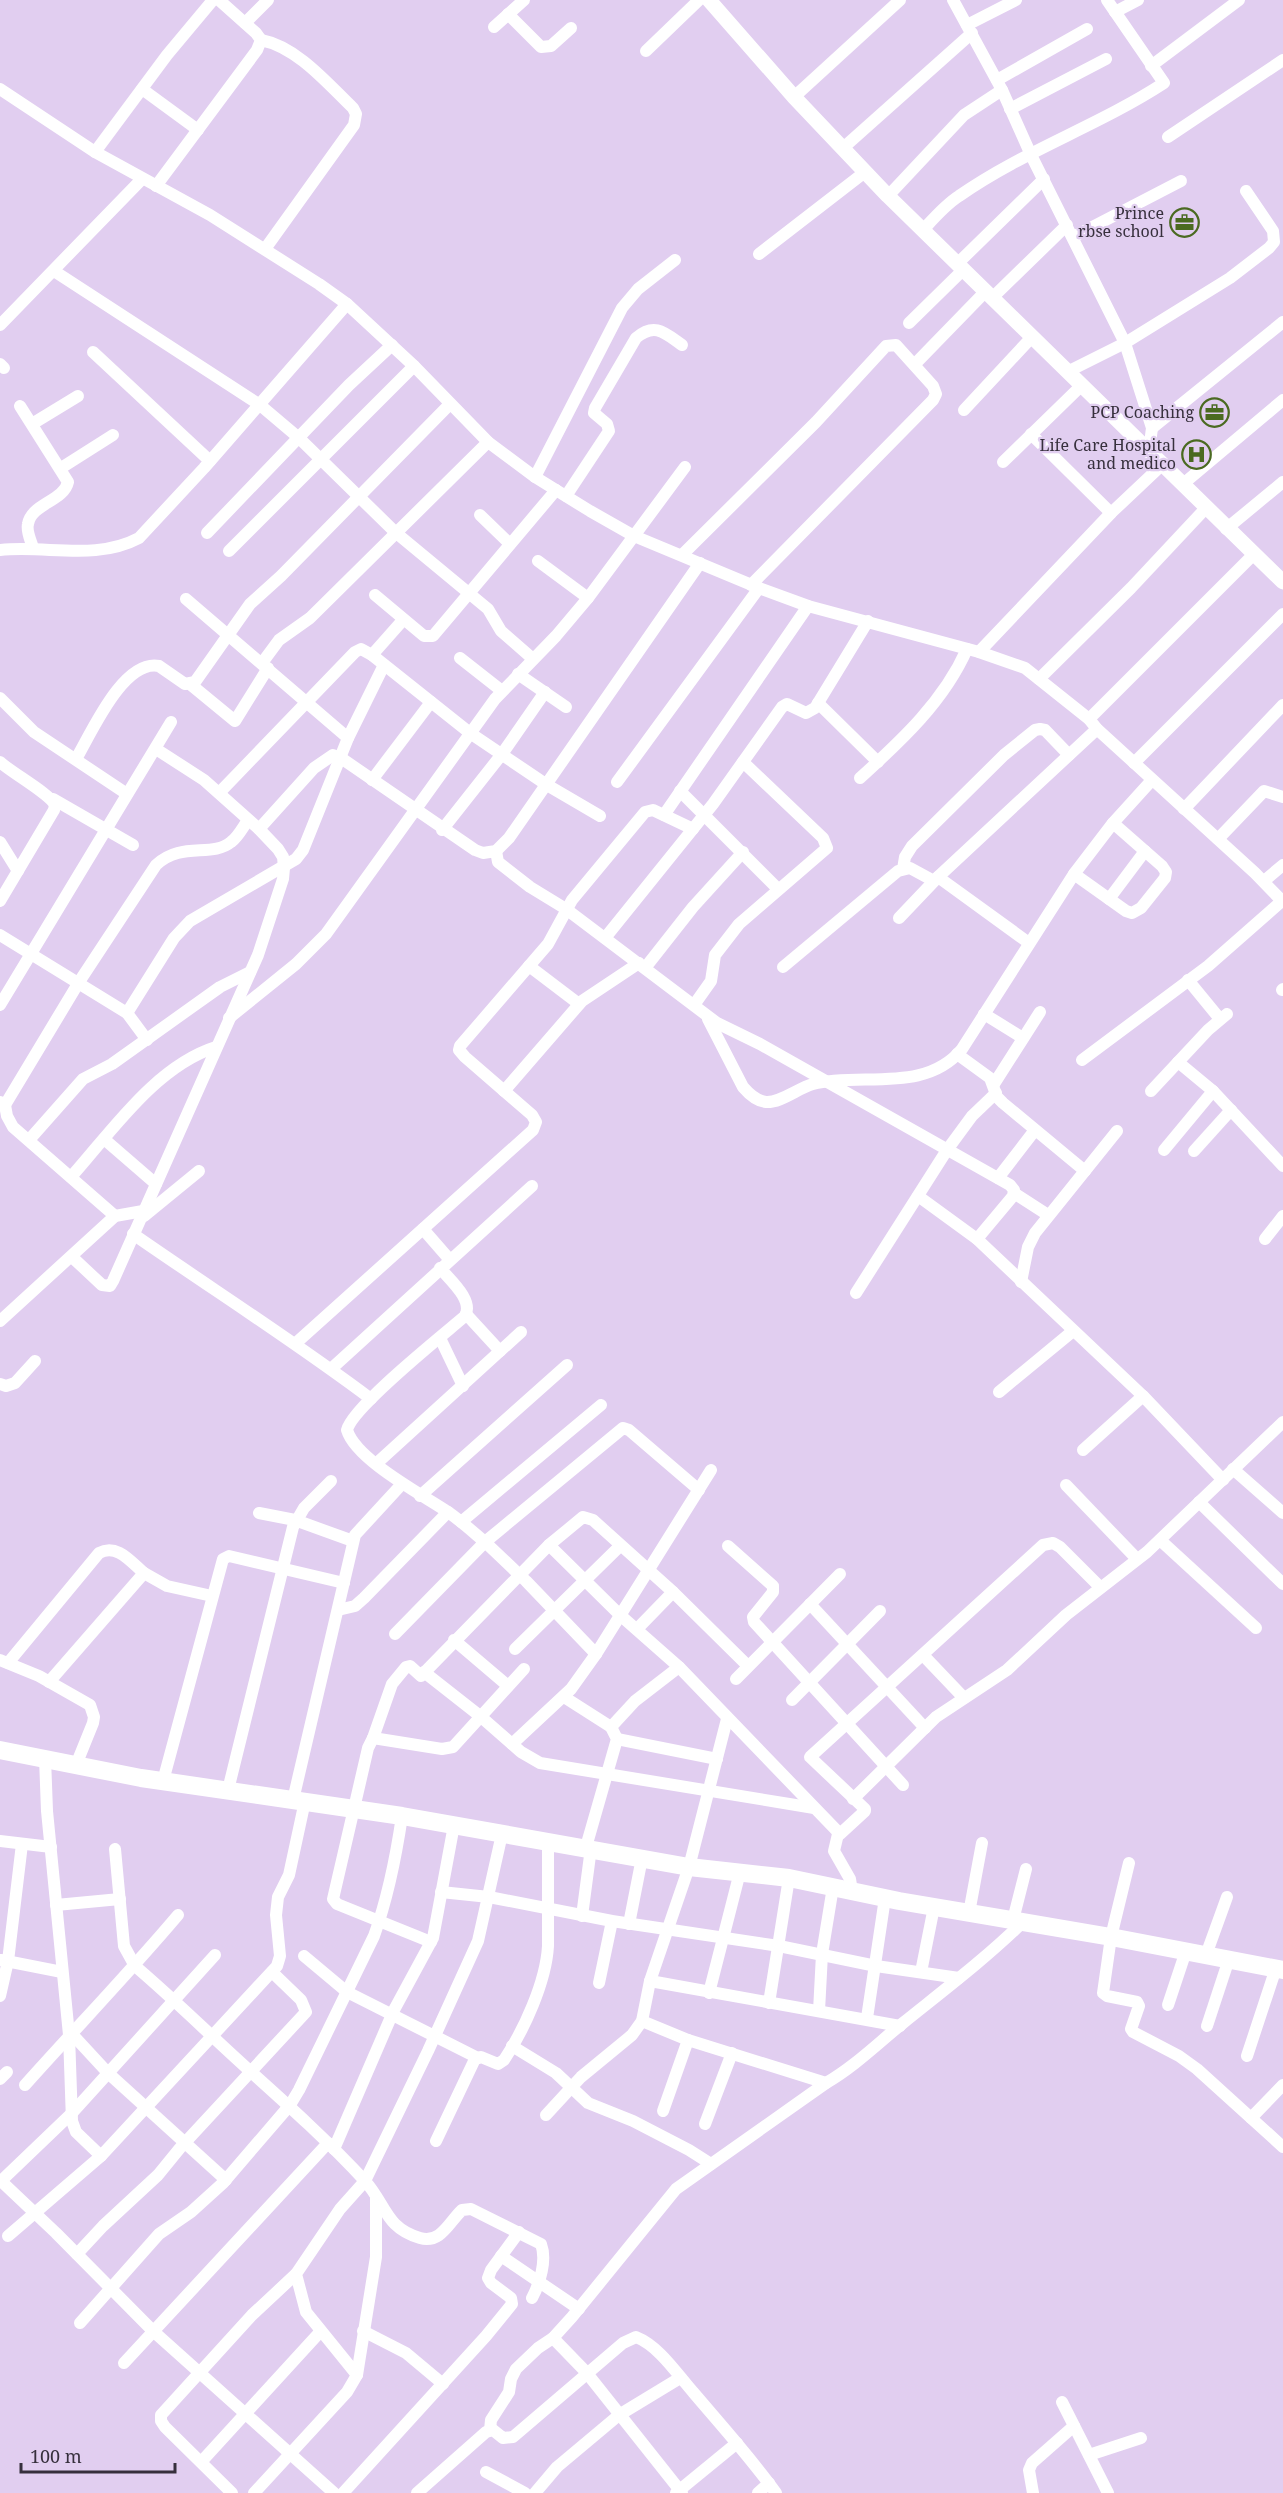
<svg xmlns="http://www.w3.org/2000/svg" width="1283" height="2493" viewBox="0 0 1283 2493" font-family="'Noto Serif',serif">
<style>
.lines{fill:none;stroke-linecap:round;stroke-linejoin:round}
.minor{stroke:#fff;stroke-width:12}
.tertiary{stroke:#fff;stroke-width:15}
.primary{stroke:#fff;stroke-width:18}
.labels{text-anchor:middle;stroke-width:4.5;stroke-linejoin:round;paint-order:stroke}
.poi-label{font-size:16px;fill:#37303d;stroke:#e1cef0;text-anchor:end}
</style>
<rect width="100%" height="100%" fill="#e1cef0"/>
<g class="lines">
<g class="minor">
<path d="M953 0 1002 90 1031 155 1125 343 1152 428 1149 451"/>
<path d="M1115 12 1138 0"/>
<path d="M508 14 541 47 551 46 571 28"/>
<path d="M245 23 268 0"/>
<path d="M967 25 1016 0"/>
<path d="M494 27 524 0"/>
<path d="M261 40C297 47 327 83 353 108L356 114 354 125 265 249"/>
<path d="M646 51 699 0"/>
<path d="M1151 66 1239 0"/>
<path d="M997 80 1087 29"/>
<path d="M0 89 95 152 210 215 319 284 347 304 414 366 488 442 535 477 590 511 634 536 759 588 808 606 979 652 1025 668 1089 719 1097 729 1255 873 1283 902"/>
<path d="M142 89 198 130"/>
<path d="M794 97 900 0"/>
<path d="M1010 109 1106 59"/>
<path d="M1168 137 1283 60"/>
<path d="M843 148 972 33"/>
<path d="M95 152 167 55 213 0"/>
<path d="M156 186 257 50 261 40 256 33 219 0"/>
<path d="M888 196 964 115 1002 90"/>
<path d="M923 230C934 218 945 205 959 196 1023 151 1098 126 1164 83L1107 0"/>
<path d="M1073 237 1181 181"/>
<path d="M759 254 865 172"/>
<path d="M957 264 1044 179"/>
<path d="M54 271 260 405 299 438 395 532 488 609 501 631 533 659"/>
<path d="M992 298 1067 225"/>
<path d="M909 323 963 270"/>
<path d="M0 325 142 179"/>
<path d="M93 352 210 461"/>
<path d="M0 364 4 368"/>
<path d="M915 364 985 292"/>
<path d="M1067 372 1125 343 1230 278 1269 248 1274 242 1273 231 1246 191"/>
<path d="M20 406 68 482C64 501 31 504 28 524 26 531 31 541 33 548"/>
<path d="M964 410 1032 337"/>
<path d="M32 424 78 396"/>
<path d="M1152 428 1283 322"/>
<path d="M1031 434 1111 513"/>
<path d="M1003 462 1081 386"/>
<path d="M61 468 113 435"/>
<path d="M535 477 622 308 638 289 675 260"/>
<path d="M1183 484 1283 400"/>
<path d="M566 496 609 431 607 424 594 413 595 408 636 338C655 322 665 333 682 345"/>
<path d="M480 515 510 544"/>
<path d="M1226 529 1283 482"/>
<path d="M207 533 349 385 392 345"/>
<path d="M0 550C47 545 96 561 139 538L204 468 347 304"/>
<path d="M229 551 414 366"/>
<path d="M682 555 816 422 886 346 896 345 933 386 936 394 933 400 751 585"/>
<path d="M538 561 588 598"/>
<path d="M375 595 424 636H433L556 490"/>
<path d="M186 599 348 738"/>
<path d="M979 652 1111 513 1163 464"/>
<path d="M372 655 403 620"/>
<path d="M460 658 502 691"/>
<path d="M262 663 279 640 310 618 488 442"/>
<path d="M518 674 566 707"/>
<path d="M1039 679 1131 588 1206 508"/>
<path d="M190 684 235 721 268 668"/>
<path d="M0 698 34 732 127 794"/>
<path d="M818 703 878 762"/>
<path d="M1089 719 1253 555"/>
<path d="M76 759C91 734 123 659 159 666L185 684 195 682 250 604 281 576 450 404"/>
<path d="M0 762C12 773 50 794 55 805L54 810 0 901"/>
<path d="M1134 763 1283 614"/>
<path d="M860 778C902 740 944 701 967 649"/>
<path d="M372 780 431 702"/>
<path d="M617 782 759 588"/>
<path d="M680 791 778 889"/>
<path d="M219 793 355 652 361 649 372 655 470 733 547 785 600 816"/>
<path d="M53 799 133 845"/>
<path d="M1184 809 1283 705"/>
<path d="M664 815 808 606"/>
<path d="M259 829 314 768 333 755 341 758 475 850 483 853 496 851 509 838 700 563"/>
<path d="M442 830 502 754 545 692"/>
<path d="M1218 839 1264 791 1283 797"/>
<path d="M0 842 18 871"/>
<path d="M496 851 498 862 530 887 566 909 717 1023 760 1044 1010 1185 1014 1190 1013 1196 977 1239"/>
<path d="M903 869 905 857 912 846 1004 755 1035 730 1040 729 1045 730 1069 755"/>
<path d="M1074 874 1126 911 1132 913 1141 908 1165 878 1166 872 1162 866 1113 823"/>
<path d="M938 877 1029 943"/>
<path d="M1264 881 1283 865"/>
<path d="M1109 899 1145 851"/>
<path d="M899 918 938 877 1097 729"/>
<path d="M0 935 127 1013 147 1040"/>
<path d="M605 938 713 804 782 707 787 704 806 713 815 708 868 621"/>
<path d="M529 966 579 1004"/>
<path d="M783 967 898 871 910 868 934 881"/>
<path d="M645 968 693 907 743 852"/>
<path d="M1188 980 1220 1019"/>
<path d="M1282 990 1283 989"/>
<path d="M0 1005 171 722"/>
<path d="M694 1005 711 981 715 955 739 924 827 848 823 838 743 762"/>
<path d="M127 1013 174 938 190 921 296 859 303 850 348 738 384 665"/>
<path d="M984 1014 1023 1038"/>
<path d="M229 1018 296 964 326 934 495 699 556 636 588 598 685 467"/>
<path d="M708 1019 743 1087C749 1094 756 1101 766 1102 781 1103 798 1088 813 1084 861 1072 925 1094 962 1049L1074 874 1113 823 1152 780"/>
<path d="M957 1054 990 1078 997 1097 1003 1103 1085 1171"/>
<path d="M1082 1060 1208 966 1282 901"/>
<path d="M1178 1062 1213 1091 1283 1166"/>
<path d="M994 1084 1040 1012"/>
<path d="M504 1091 582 1001 639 963"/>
<path d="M1151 1091 1208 1030 1227 1014"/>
<path d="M0 1102 5 1105 79 982 156 865C181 841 212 858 231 842 238 837 243 827 248 820"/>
<path d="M5 1105 7 1116 13 1127 115 1216"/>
<path d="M104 1139 156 1184"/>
<path d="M29 1140 83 1079 112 1064 220 987 250 972"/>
<path d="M1164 1150 1213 1091"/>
<path d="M1194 1151 1231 1110"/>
<path d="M71 1177C112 1131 156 1066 216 1047"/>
<path d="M998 1178 1035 1130"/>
<path d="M1014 1193 1048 1215"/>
<path d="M918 1196 977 1239 1143 1396 1223 1480"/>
<path d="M144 1216 199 1171"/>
<path d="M423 1229 450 1260"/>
<path d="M133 1234C212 1289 294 1341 371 1399"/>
<path d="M1265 1239 1283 1216"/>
<path d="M72 1257 102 1285 110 1286 113 1281 258 955 283 879 284 868 283 857 278 849 259 829 204 780 156 749"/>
<path d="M1021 1282 1028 1247 1035 1233 1117 1131"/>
<path d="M856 1293 947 1150 972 1116 996 1093"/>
<path d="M466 1314 500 1351"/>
<path d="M0 1321 115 1216 143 1211"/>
<path d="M440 1338 463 1386"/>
<path d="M296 1343 533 1130 536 1122 532 1115 465 1057 459 1050 460 1046 548 944 572 900 645 812 653 810 693 829"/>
<path d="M331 1369 532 1186"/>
<path d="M0 1384 6 1386 15 1383 35 1361"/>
<path d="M999 1392 1073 1331"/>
<path d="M1083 1450 1143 1396"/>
<path d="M377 1463 521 1332"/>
<path d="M1233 1469 1283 1513"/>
<path d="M1066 1485 1137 1559"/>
<path d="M420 1496 567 1365"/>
<path d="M1199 1502 1283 1584"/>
<path d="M259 1513 295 1520 353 1541"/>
<path d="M461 1522 601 1405"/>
<path d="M1160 1540 1256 1628"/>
<path d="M549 1545 620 1615 679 1667 840 1834 865 1811V1809L810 1757 1043 1545 1053 1543 1060 1547 1100 1587"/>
<path d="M728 1546 773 1586V1592L753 1617 754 1622 903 1785"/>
<path d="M810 1604 925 1728"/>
<path d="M338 1610 355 1606 364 1598 448 1512"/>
<path d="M637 1629 673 1592"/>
<path d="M395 1634 485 1542C473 1532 461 1521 448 1512 423 1495 356 1460 347 1430 352 1407 443 1335 465 1316 474 1300 450 1280 440 1268"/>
<path d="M454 1640 508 1686"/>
<path d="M515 1649 620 1546"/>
<path d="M596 1654 526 1581 485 1542 623 1428 629 1430 699 1490"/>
<path d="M923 1655 964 1698"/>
<path d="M0 1660 39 1676 90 1705 94 1717 93 1723 76 1765"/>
<path d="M8 1663 99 1553C117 1543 131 1562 144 1573"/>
<path d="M424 1672 480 1716 521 1752 540 1763 814 1808"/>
<path d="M736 1679 840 1574"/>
<path d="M49 1682 144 1573 167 1586 212 1596"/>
<path d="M564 1697 611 1727 617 1739 586 1847"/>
<path d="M792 1700 880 1611"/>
<path d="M611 1727 635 1701 679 1667"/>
<path d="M373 1738 392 1684 406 1667 410 1666 421 1676 549 1545 583 1517 593 1520 673 1592 748 1666"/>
<path d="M617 1739 717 1759"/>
<path d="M512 1744 571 1689 596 1654 711 1470"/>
<path d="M45 1758 47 1811 69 2035 72 2121 76 2132 101 2156 277 1966 280 1956 276 1915 278 1897 289 1875 305 1801"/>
<path d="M163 1781 223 1559 229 1556 344 1583"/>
<path d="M228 1790 293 1527 304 1508 331 1481"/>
<path d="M853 1799 936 1717 1007 1670 1066 1615 1147 1552 1283 1422"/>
<path d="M293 1800 355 1535 401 1485"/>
<path d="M838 1834 834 1851 850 1879 852 1891"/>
<path d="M0 1841 51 1847"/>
<path d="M115 1849 124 1946 135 1966C175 2000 211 2036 250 2071 289 2106 329 2142 365 2181 386 2204 385 2228 420 2238 441 2244 449 2222 462 2210L471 2209 541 2244C547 2260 540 2283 532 2298"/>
<path d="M1129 1863 1111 1937 1103 1993 1107 1996 1137 2002 1139 2006 1131 2029 1133 2032 1179 2056 1197 2069 1283 2147"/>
<path d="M441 1892 489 1897 612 1921 779 1946 876 1966 959 1978"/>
<path d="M56 1905 120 1899"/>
<path d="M969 1913 982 1843"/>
<path d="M582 1916 591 1848"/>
<path d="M1013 1920 1026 1869"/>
<path d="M629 1924 642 1858"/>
<path d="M431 1942 337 1904 333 1899 368 1748 373 1738 442 1749 453 1747 524 1669"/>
<path d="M1206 1955 1227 1897"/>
<path d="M304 1956 347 1992 478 2058"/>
<path d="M1 1960 62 1972"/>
<path d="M921 1972 934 1907"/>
<path d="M650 1981 900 2026"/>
<path d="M599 1983 612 1921"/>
<path d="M709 1993 740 1872"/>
<path d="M0 1996 8 1961 22 1844"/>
<path d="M769 2003 789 1878"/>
<path d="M1168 2005 1186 1951"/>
<path d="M819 2011 822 1954 833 1887"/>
<path d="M867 2018 885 1898"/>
<path d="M642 2021 688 2040 826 2083"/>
<path d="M1207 2026 1229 1959"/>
<path d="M71 2033 108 2073 226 2180"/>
<path d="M512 2046 556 2073 588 2103 633 2121 689 2150 711 2164"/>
<path d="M1247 2056 1276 1968"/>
<path d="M0 2079 7 2072"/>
<path d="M25 2085C76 2028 129 1973 178 1915"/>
<path d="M663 2111 688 2040"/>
<path d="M546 2115 581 2077 632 2035 642 2021 650 1981 689 1867 727 1719"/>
<path d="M1251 2118 1283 2085"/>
<path d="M705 2124 732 2053"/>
<path d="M436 2141 475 2059 481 2057 498 2064 504 2060C524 2030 546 1982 548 1946V1842"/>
<path d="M334 2149 394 2010 433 1938 454 1825"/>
<path d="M0 2180 56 2233 153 2331 334 2493"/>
<path d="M1 2181 72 2113 215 1955"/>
<path d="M8 2236 101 2156"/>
<path d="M77 2254 103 2226 158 2175 180 2148 306 2012 301 2000 272 1972"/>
<path d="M501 2256 579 2309"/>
<path d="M80 2323 159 2234 191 2212 223 2183 290 2105 299 2090 374 1936C388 1897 396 1857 402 1816"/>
<path d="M363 2331 406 2353 443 2384"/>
<path d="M553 2338 586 2372 682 2493"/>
<path d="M124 2363 328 2143"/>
<path d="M357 2375 376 2257V2198"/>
<path d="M1062 2402 1108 2493"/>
<path d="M490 2430 491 2420 509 2392 511 2379 516 2369 538 2348 553 2338 572 2317 676 2189 826 2083C855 2066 877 2044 903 2023 944 1990 985 1959 1023 1922"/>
<path d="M1089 2455 1141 2438"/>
<path d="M202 2461 320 2332"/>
<path d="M486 2472 525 2493"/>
<path d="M232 2493 165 2427 161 2421V2415L252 2315 296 2274"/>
<path d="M254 2493 347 2392 357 2375 306 2312 296 2274 340 2209 365 2181 428 2051 478 1941 502 1834"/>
<path d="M343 2493 486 2336 512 2304 511 2298 491 2283 488 2278 491 2270 519 2232"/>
<path d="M417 2493 486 2432 493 2430 503 2438 513 2437 623 2343 636 2337C659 2346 677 2374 693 2392 721 2425 751 2458 776 2493"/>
<path d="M535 2493 557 2467 619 2415 680 2378"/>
<path d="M676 2493 737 2443"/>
<path d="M758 2493 769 2483"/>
<path d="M1033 2493 1029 2470 1032 2463 1074 2426"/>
</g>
<path class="tertiary" d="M709 0 794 97 888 196 1283 582"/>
<path class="primary" d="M0 1750 141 1778 402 1816 689 1867 789 1878 899 1901 1111 1937 1283 1970"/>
</g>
<defs>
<symbol id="office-ring" viewBox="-11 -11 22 22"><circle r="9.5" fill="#e1cef0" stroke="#4a6a21" stroke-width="1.5"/><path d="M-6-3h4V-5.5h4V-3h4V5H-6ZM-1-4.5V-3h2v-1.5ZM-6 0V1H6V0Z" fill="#4a6a21"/></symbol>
<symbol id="hospital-ring" viewBox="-11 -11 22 22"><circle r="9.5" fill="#e1cef0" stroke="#4a6a21" stroke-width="1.5"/><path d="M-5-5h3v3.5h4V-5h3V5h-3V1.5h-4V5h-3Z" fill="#4a6a21"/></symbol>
</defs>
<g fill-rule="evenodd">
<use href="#office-ring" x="1168" y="206" width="33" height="33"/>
<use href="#office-ring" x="1198" y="396" width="33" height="33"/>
<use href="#hospital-ring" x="1180" y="438" width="33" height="33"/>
</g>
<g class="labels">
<g class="poi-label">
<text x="1164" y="219">Prince<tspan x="1164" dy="18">rbse school</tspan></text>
<text x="1194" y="418">PCP Coaching</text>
<text x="1176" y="451">Life Care Hospital<tspan x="1176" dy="18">and medico</tspan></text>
</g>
</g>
<path d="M21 2463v9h154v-9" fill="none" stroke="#37303d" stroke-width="3"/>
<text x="30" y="2463" font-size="18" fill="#37303d" stroke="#e1cef0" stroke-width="4.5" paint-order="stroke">100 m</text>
</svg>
